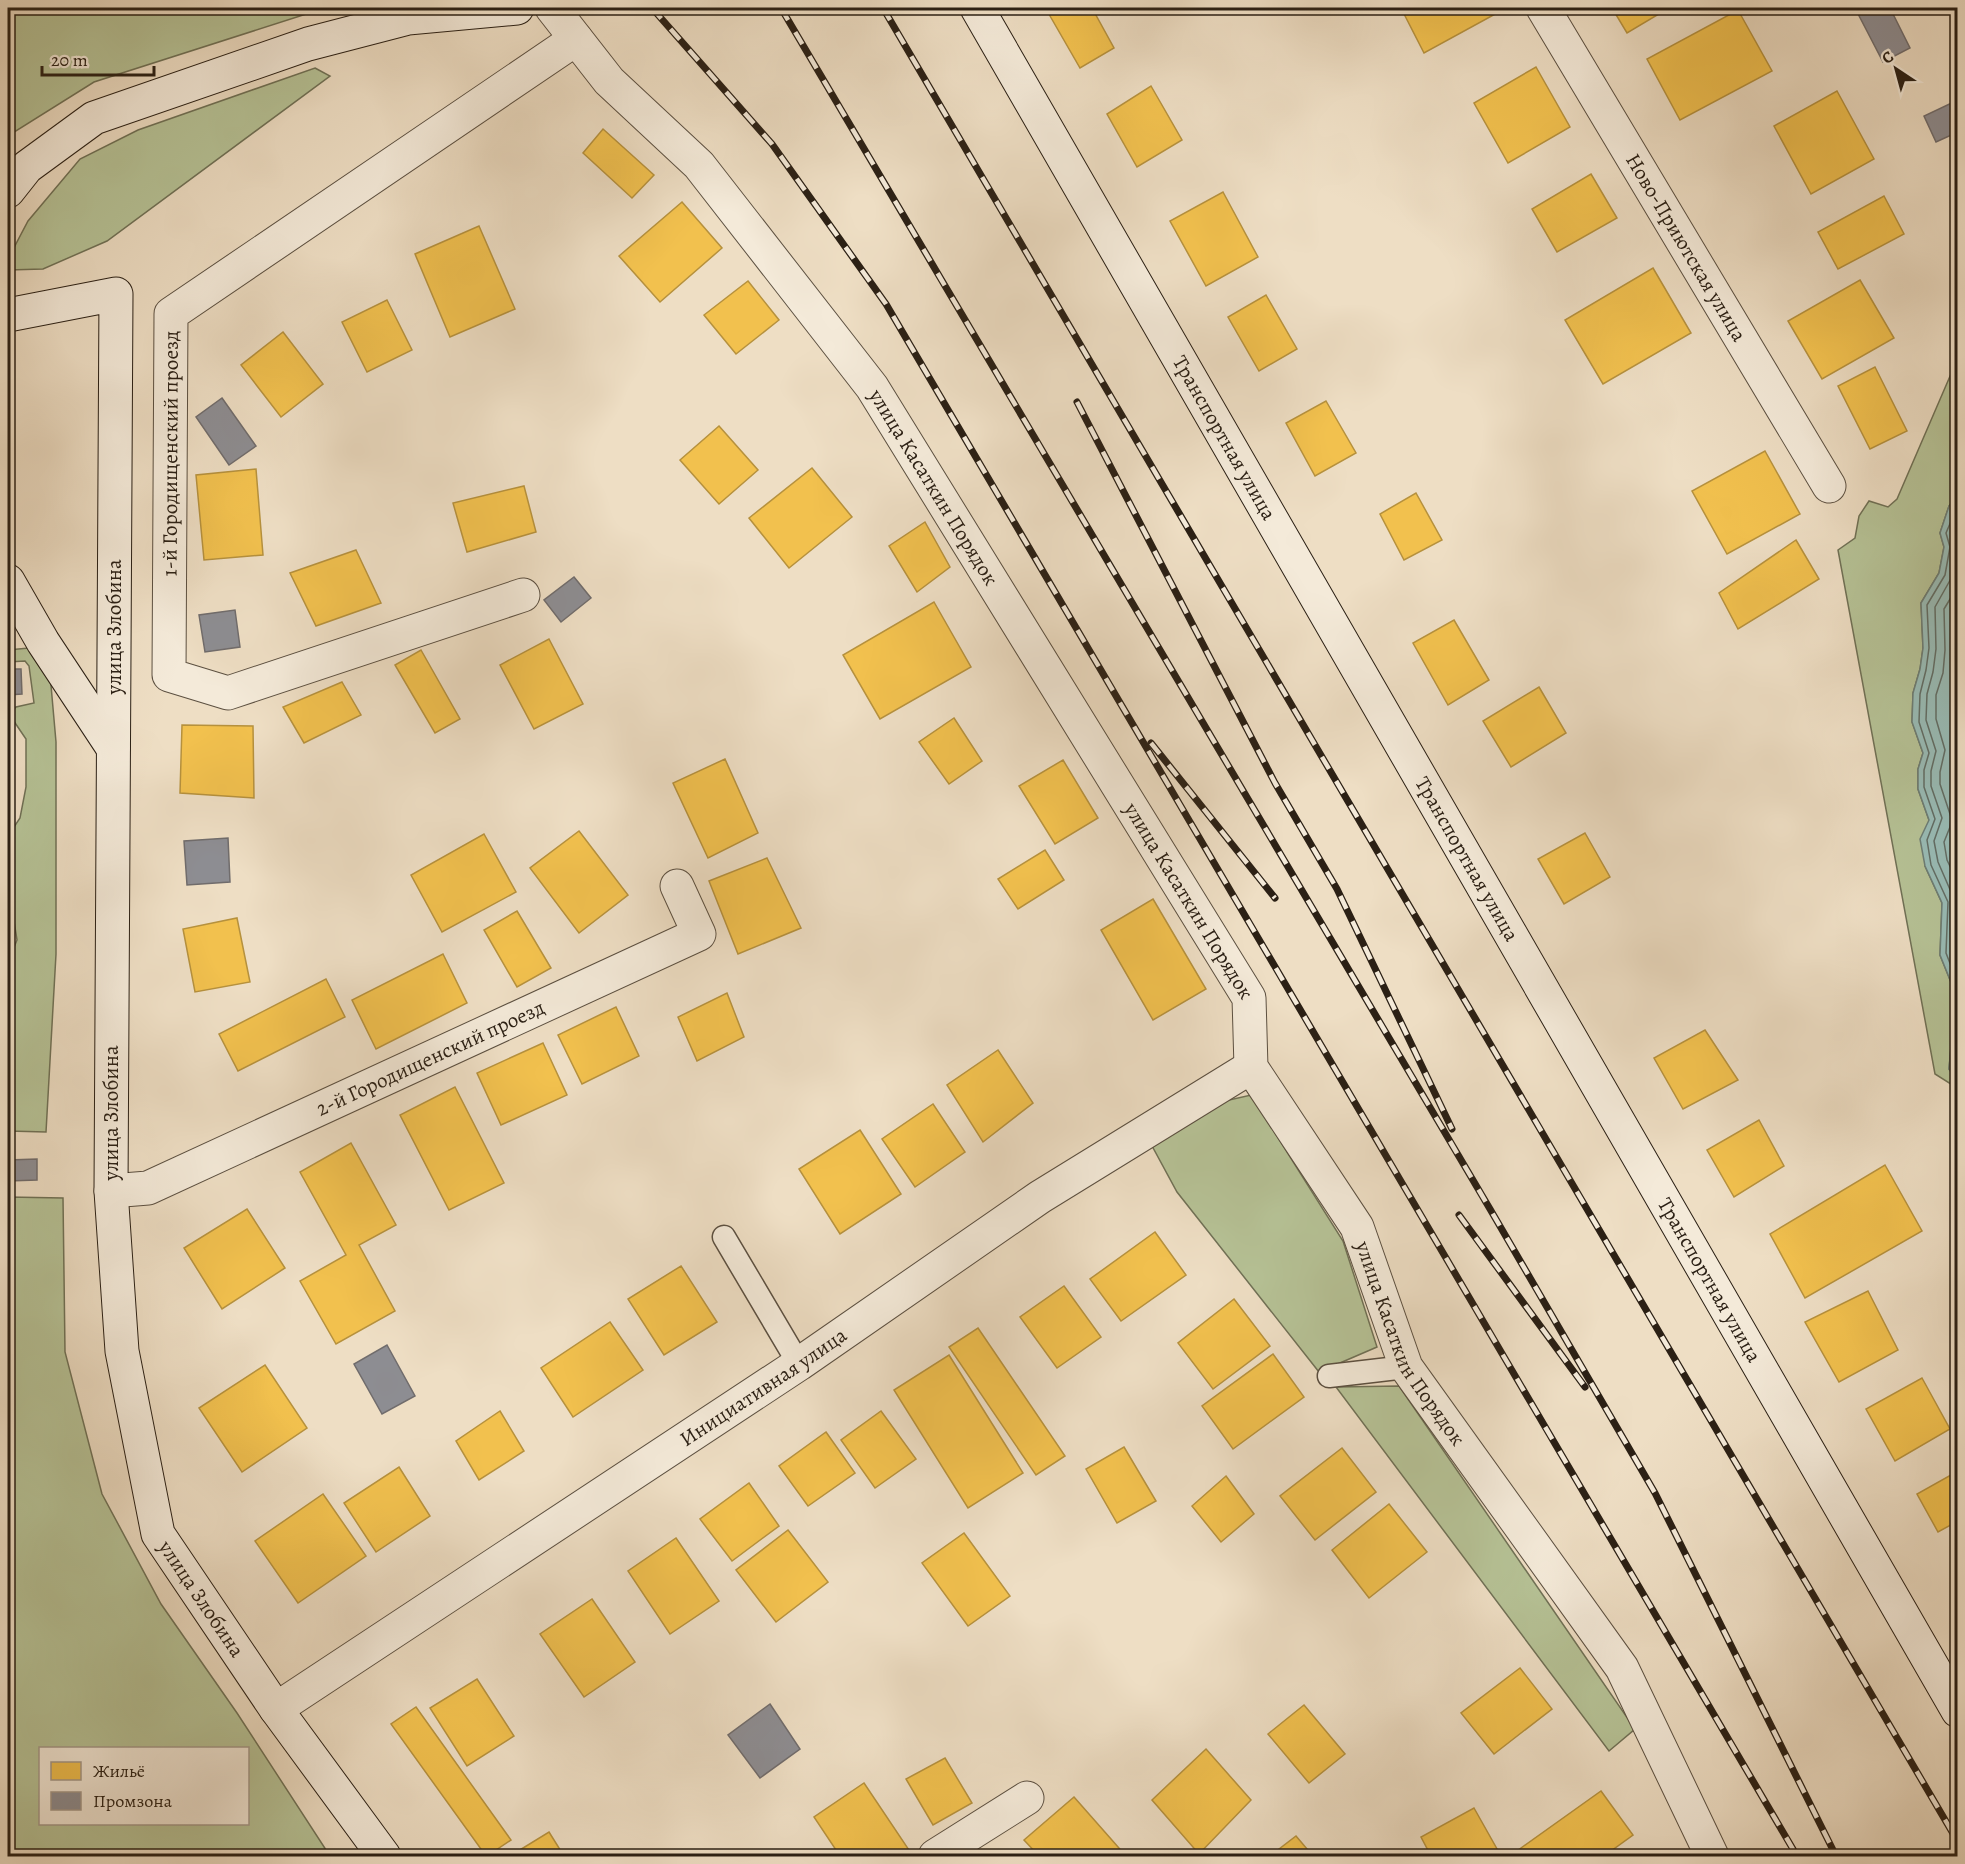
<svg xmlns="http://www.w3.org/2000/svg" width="1965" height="1864" viewBox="0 0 1965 1864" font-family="Alegreya,serif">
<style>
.green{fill:#b6c296;stroke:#707156;stroke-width:1.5;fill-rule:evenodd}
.water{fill:#99bcb6;stroke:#6d7e76;stroke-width:1.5}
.homes{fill:#f2c14e;stroke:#b6913d;stroke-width:1.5}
.industry{fill:#8d8d92;stroke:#706c6c;stroke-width:1.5}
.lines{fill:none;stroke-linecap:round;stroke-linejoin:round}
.shore{stroke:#626e66;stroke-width:1.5}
.service-casing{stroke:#5c5041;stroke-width:25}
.minor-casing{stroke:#5c5041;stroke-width:35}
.secondary-casing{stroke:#2b2015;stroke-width:35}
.service{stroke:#f4ead9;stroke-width:22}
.minor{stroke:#f4ead9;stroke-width:33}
.secondary{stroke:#f4ead9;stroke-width:33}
.rail-casing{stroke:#2b2015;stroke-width:7}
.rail{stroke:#f4ead9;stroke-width:4.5;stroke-dasharray:14;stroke-linecap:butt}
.labels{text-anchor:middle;stroke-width:6;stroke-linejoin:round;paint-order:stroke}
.street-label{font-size:21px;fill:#2b2015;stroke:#f4ead9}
</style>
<rect width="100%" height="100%" fill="#eedec4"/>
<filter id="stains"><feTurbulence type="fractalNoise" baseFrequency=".00333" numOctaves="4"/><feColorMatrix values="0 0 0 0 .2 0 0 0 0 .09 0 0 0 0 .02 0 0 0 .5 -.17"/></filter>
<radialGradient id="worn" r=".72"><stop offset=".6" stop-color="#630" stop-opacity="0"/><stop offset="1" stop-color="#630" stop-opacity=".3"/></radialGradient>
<g class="green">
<path d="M8 8H325L94 82 8 136Z"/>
<path d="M315 68 330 76 107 241 43 269 8 270V259L28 221 80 159 138 130Z"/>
<path d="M1957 360V496L1949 506 1940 533 1944 547 1939 573 1921 603 1923 648 1920 669 1913 693 1912 722 1923 753 1918 769V789L1929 820 1925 866 1942 903 1940 955 1957 997V1034L1951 1047 1949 1069 1957 1080V1088L1935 1074 1838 550 1855 538 1859 516 1869 501 1888 507 1897 499Z"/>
<path d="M29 648 50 674 56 742V954L46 1132 8 1131V962L17 940 8 884V836L20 818 26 787V739L9 714 16 707 34 703 29 666 25 661 8 662V650Z"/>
<path d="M1251 1095 1343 1241 1377 1347 1319 1372 1177 1192 1151 1144 1216 1103Z"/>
<path d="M8 1197 63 1198 65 1352 102 1494 161 1604 237 1713 330 1856H8ZM40 1748H248V1824H40Z"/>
<path d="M1399 1386 1635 1729 1609 1751 1336 1387Z"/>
</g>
<g class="water">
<path d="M1957 496V997L1940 955 1942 903 1925 866 1920 839 1929 820 1918 789V769L1923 753 1912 722 1913 693 1920 669 1923 648 1921 603 1939 573 1944 547 1940 533 1949 506Z"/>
<path d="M1957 1034 1958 1080H1957L1949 1069 1951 1047Z"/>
</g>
<g class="homes">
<path d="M1049 8H1092L1114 48 1080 68 1046 9Z"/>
<path d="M1401 8H1496L1499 12 1424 53Z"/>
<path d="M1612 8H1669L1627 33Z"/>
<path d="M1738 10 1772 71 1680 120 1647 59Z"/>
<path d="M1536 67 1570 127 1508 163 1474 103Z"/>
<path d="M1151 86 1182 140 1137 167 1107 114Z"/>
<path d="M1837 91 1874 159 1811 194 1774 126Z"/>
<path d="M603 129 654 175 632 198 583 153Z"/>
<path d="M1591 174 1617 218 1557 252 1532 209Z"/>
<path d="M1223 192 1258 257 1206 286 1170 221Z"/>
<path d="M1884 196 1904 234 1838 269 1818 232Z"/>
<path d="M682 202 722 248 660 302 619 256Z"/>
<path d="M479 226 515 309 450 337 415 254Z"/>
<path d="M1653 268 1691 333 1603 384 1565 320Z"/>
<path d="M1860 280 1894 338 1822 379 1788 321Z"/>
<path d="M748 281 779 320 736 354 704 315Z"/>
<path d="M1266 295 1297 349 1259 371 1228 317Z"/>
<path d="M387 300 412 350 367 372 342 322Z"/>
<path d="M283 332 323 384 281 417 241 365Z"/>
<path d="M1875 367 1907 431 1870 449 1838 386Z"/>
<path d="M1326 401 1356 453 1315 476 1286 423Z"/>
<path d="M719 426 758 470 719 504 680 460Z"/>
<path d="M1765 451 1800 514 1727 554 1692 491Z"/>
<path d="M812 468 852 517 789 568 749 518Z"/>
<path d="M256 469 263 555 204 560 196 475Z"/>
<path d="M524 486 536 532 467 552 453 503Z"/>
<path d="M1416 493 1442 540 1404 560 1380 514Z"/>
<path d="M925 522 950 567 917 592 889 546Z"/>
<path d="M1796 540 1819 579 1738 629 1719 593Z"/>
<path d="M356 550 381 603 316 626 290 573Z"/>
<path d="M934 602 971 667 880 719 843 655Z"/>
<path d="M1454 620 1489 680 1448 705 1413 643Z"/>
<path d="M549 639 583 704 534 729 500 665Z"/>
<path d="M421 650 460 719 435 733 395 665Z"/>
<path d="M342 682 361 715 304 743 283 707Z"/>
<path d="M1539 687 1566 733 1511 767 1483 721Z"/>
<path d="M954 718 982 761 949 784 919 742Z"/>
<path d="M182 725 253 726 254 798 180 793Z"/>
<path d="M725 759 758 833 708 858 673 783Z"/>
<path d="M1063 760 1098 818 1055 844 1019 786Z"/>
<path d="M579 831 628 895 579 933 530 868Z"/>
<path d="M1585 833 1610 877 1564 904 1538 859Z"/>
<path d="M484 834 516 892 442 932 411 875Z"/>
<path d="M1045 850 1064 880 1018 909 998 879Z"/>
<path d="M767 858 801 928 738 954 709 881Z"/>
<path d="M1153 899 1206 989 1153 1020 1101 930Z"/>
<path d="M517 911 551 968 517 987 484 930Z"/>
<path d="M237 918 250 982 195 992 183 929Z"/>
<path d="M443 954 467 1003 376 1049 352 1000Z"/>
<path d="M326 979 345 1017 238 1071 219 1034Z"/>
<path d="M727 993 744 1037 697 1061 678 1017Z"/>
<path d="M616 1007 639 1056 582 1084 558 1035Z"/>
<path d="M1705 1030 1738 1080 1683 1109 1654 1058Z"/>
<path d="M543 1043 567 1095 501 1125 477 1073Z"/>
<path d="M998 1050 1033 1103 983 1142 947 1085Z"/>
<path d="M455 1087 504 1183 449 1210 400 1115Z"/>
<path d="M933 1104 965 1152 915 1187 882 1139Z"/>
<path d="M1759 1120 1784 1166 1734 1197 1707 1150Z"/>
<path d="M860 1130 901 1194 840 1234 799 1169Z"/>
<path d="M351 1143 396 1225 359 1245 395 1311 336 1344 300 1281 346 1255 300 1172Z"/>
<path d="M1885 1165 1922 1231 1805 1298 1770 1234Z"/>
<path d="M247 1209 285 1268 222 1309 184 1248Z"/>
<path d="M1155 1232 1186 1275 1121 1321 1090 1279Z"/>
<path d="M681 1266 717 1322 664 1355 628 1299Z"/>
<path d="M1064 1286 1101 1337 1057 1368 1020 1317Z"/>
<path d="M1868 1291 1898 1350 1839 1382 1805 1322Z"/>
<path d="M1234 1299 1270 1346 1213 1389 1178 1343Z"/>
<path d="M610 1322 643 1370 573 1417 541 1368Z"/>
<path d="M978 1328 1065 1456 1036 1475 949 1347Z"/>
<path d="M1273 1354 1304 1397 1233 1449 1202 1406Z"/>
<path d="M949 1355 1023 1473 968 1508 894 1390Z"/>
<path d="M265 1365 307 1428 242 1472 199 1408Z"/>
<path d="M1922 1378 1950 1429 1895 1461 1866 1409Z"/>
<path d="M500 1411 524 1451 479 1480 456 1441Z"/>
<path d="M881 1411 916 1459 875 1488 841 1440Z"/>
<path d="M826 1432 855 1473 808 1506 779 1466Z"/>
<path d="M1124 1447 1156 1501 1117 1523 1086 1469Z"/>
<path d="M1342 1448 1376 1492 1315 1540 1280 1496Z"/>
<path d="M399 1467 430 1516 376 1552 344 1503Z"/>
<path d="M1958 1471V1521L1938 1532 1917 1494Z"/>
<path d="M1226 1476 1254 1514 1221 1542 1192 1506Z"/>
<path d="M749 1483 779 1526 732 1561 700 1519Z"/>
<path d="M323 1494 366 1556 298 1603 255 1541Z"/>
<path d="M1389 1504 1427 1552 1369 1598 1332 1550Z"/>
<path d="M788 1530 828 1582 776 1622 736 1570Z"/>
<path d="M964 1533 1010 1596 968 1626 922 1563Z"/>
<path d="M676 1538 719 1601 670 1634 628 1571Z"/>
<path d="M592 1599 635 1662 584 1697 540 1634Z"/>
<path d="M1520 1668 1552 1709 1494 1754 1461 1713Z"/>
<path d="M477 1679 514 1736 467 1766 430 1708Z"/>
<path d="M1304 1705 1345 1754 1309 1783 1268 1734Z"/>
<path d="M416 1707 511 1840 487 1856H486L391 1724Z"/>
<path d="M1206 1749 1251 1800 1199 1854 1152 1800Z"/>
<path d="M945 1758 972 1803 933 1825 906 1779Z"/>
<path d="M864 1783 909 1850 902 1856H840L814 1817Z"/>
<path d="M1601 1791 1633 1835 1604 1856H1517L1514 1853Z"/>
<path d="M1074 1797 1126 1856H1039L1024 1840Z"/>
<path d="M1474 1808 1501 1856H1431L1421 1837Z"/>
<path d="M549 1832 564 1856H510Z"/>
<path d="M1296 1836 1313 1856H1270Z"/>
</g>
<g class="industry">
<path d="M1855 8H1890L1910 48 1883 62Z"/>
<path d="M1958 100V132L1936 142 1924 116Z"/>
<path d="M222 398 256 446 229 465 196 417Z"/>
<path d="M574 577 591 598 561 622 544 600Z"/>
<path d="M235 610 240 647 205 652 199 615Z"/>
<path d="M8 669H21L22 694 8 695Z"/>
<path d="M228 838 230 882 187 885 184 841Z"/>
<path d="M37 1159V1180L8 1181V1160Z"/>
<path d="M387 1345 415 1396 382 1414 354 1364Z"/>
<path d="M770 1704 800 1749 760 1778 728 1735Z"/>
</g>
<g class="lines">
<g class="shore">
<path d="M1958 505 1946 533 1950 547 1945 575 1927 605 1929 648 1926 670 1920 694 1919 722 1929 753 1924 770V787L1935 819 1927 840 1931 865 1948 902 1946 953 1958 984"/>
<path d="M1958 523 1954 533 1957 548 1953 575 1935 607 1936 649 1933 672 1927 694 1926 720 1936 751 1931 771V786L1942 818 1934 841 1938 862 1955 901 1953 952 1958 964"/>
<path d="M1958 586 1944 609 1945 650 1943 673 1936 695V719L1945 750 1940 772V784L1951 817 1950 827 1944 842 1947 860 1958 883"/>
</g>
<defs>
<g id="service">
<path d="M724 1237 799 1364"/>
<path d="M1329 1376 1406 1367"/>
</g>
<g id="minor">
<path id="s1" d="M552 8 609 81 699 165 872 387 1249 998 1251 1067 1357 1227 1406 1367 1622 1668 1712 1856"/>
<path id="s2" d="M1543 8 1829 486"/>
<path id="s3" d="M523 595 228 693 169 675 171 314 576 39"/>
<path id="s4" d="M111 1191 148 1188 699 934 677 886"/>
<path id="s5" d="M276 1709 799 1364 1040 1197 1251 1067"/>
<path d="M935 1856 1027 1798"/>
</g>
<g id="secondary">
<path id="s6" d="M977 8 1958 1711"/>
<path d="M8 191 27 167 94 118 308 44 408 18 517 8"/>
<path id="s7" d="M8 315 116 294 111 1191 122 1351 158 1534 276 1709 384 1856"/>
<path d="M8 581 43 642 113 748"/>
</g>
</defs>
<use href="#service" class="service-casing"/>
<use href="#minor" class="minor-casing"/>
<use href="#secondary" class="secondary-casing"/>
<use href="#service" class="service"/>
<use href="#minor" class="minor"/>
<use href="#secondary" class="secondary"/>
<defs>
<g id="rail">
<path d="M652 8 772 144 886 304 1797 1856"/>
<path d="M781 8 1490 1209 1655 1493 1836 1856"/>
<path d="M883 8 1958 1842"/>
<path d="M1077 402 1275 783 1337 889 1452 1129"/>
<path d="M1151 743 1275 898"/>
<path d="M1459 1215 1585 1387"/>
</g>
</defs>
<use href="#rail" class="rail-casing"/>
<use href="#rail" class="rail"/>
</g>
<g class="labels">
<g class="street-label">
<text dy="7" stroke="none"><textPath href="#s2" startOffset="279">Ново-Приютская улица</textPath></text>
<text dy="7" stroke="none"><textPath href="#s6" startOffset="496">Транспортная улица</textPath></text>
<text dy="7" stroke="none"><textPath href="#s3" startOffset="594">1-й Городищенский проезд</textPath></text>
<text dy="7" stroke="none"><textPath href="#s1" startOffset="615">улица Касаткин Порядок</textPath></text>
<text transform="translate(114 627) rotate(-90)" y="7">улица Злобина</text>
<text dy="7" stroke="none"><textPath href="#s6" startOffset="982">Транспортная улица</textPath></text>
<text dy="7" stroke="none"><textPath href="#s1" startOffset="1101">улица Касаткин Порядок</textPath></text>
<text dy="7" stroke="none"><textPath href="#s4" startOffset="348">2-й Городищенский проезд</textPath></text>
<text transform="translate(111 1113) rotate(-90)" y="7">улица Злобина</text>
<text dy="7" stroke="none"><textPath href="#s6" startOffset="1468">Транспортная улица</textPath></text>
<text dy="7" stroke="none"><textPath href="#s1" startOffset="1605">улица Касаткин Порядок</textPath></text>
<text dy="7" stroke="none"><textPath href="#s5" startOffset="584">Инициативная улица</textPath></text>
<text dy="7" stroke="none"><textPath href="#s7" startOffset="1432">улица Злобина</textPath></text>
</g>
</g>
<rect width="1965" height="1864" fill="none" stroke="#eedec4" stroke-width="30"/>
<rect x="9" y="9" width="1947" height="1846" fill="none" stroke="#2b2015" stroke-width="3"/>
<rect x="15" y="15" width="1935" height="1834" fill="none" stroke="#2b2015" stroke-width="1.5"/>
<rect x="39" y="1747" width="210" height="78" fill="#f4ead9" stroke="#a4998b" stroke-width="1.5"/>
<rect x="51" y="1762" width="30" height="18" fill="#f2c14e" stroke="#a4998b" stroke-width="1.5"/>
<text x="93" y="1777" font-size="18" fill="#2b2015">Жильё</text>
<rect x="51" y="1792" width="30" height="18" fill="#8d8d92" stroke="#a4998b" stroke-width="1.5"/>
<text x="93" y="1807" font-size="18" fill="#2b2015">Промзона</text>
<g transform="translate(1896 69) rotate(324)" stroke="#f4ead9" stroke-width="4.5" paint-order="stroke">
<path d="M0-4.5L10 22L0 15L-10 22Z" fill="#2b2015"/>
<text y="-9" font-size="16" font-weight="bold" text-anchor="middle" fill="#2b2015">С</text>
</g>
<path d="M42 66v9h112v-9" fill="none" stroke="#2b2015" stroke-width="3"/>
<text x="51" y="66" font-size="18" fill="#2b2015" stroke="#f4ead9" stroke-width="4.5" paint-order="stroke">20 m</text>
<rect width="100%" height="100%" filter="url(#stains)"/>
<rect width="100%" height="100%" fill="url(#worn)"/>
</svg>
